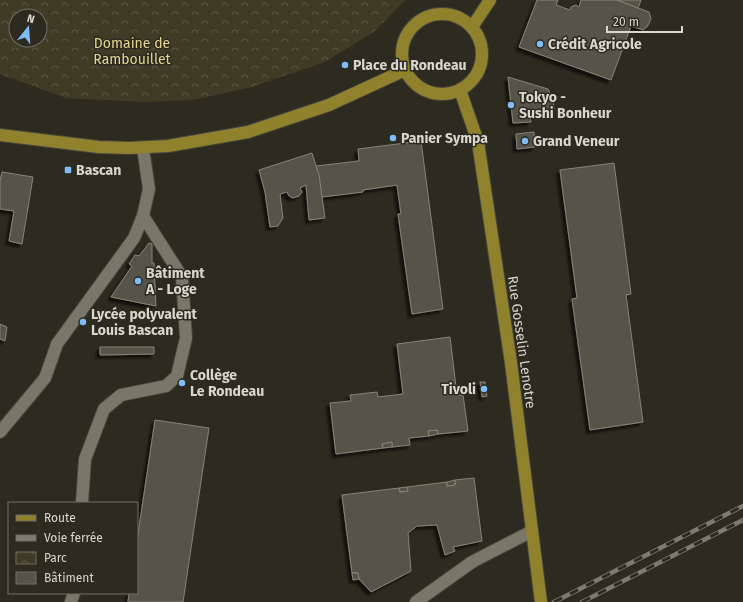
<svg xmlns="http://www.w3.org/2000/svg" width="743" height="602" viewBox="0 0 743 602" font-family="'Fira Sans',sans-serif">
<style>
.park{fill:url(#park-crowns);fill-rule:evenodd}
.building{fill:#565348;stroke:#868377;filter:url(#shadow)}
.lines{fill:none;stroke-linecap:round;stroke-linejoin:round}
.minor-casing{stroke:#47463d;stroke-width:14}
.major-casing{stroke:#47463d;stroke-width:14}
.minor{stroke:#79766a;stroke-width:12}
.major{stroke:#90822d;stroke-width:12}
.rail-casing{stroke:#7c7b72;stroke-width:4.5}
.rail{stroke:#2d2b20;stroke-width:3;stroke-dasharray:9;stroke-linecap:butt}
.poi-dot{fill:#7ebdf9;stroke:#2d2b20;stroke-width:1.5}
.labels{text-anchor:middle;stroke-width:3;stroke-linejoin:round;paint-order:stroke}
.park-label{font-size:14px;fill:#e3d591;stroke:#2d2b20}
.poi-label{font-size:14px;font-weight:bold;fill:#d7d6cf;stroke:#2d2b20;text-anchor:start}
.street-label{font-size:14px;fill:#d7d6cf;stroke:#2d2b20}
</style>
<defs>
<pattern id="park-crowns" width="20" height="18" patternUnits="userSpaceOnUse"><rect width="20" height="18" fill="#403b24"/><path d="M2 6a3 3 0 1 1 6 0M12 15a3 3 0 1 1 6 0" fill="none" stroke="#5b5743"/></pattern>
<filter id="shadow"><feDropShadow dx="-3.5" dy="3.5" stdDeviation="1" flood-color="#0009"/></filter>
</defs>
<rect width="100%" height="100%" fill="#2d2b20"/>
<path class="park" d="M0 0H405L375 31 325 62 252 87 193 100 144 102 66 98 0 74ZM16 16H40V40H16Z"/>
<g class="building">
<path d="M537 0H558L556 5 570 10 571 7 576 5 579 7 581 0H617L649 12 651 19 647 27 643 30 631 26 611 80 519 47Z"/>
<path d="M617 0H641L638 8Z"/>
<path d="M508 77 548 89 553 101 554 109 529 112 531 122 513 123Z"/>
<path d="M534 132 535 147 517 149 516 134Z"/>
<path d="M421 141 443 309 412 314 398 214H401L397 185 363 190V192L322 197 316 166 359 161 358 149Z"/>
<path d="M312 153 319 175 325 218 309 220 306 185 300 188 302 192 299 196 293 198 289 196 287 192 280 194 283 218 278 226 270 227 265 192 259 170Z"/>
<path d="M614 163 631 294 626 295 643 422 590 430 572 299 577 298 560 170Z"/>
<path d="M2 172 33 177 22 244 9 241 14 211 0 209V181Z"/>
<path d="M149 243 152 244V263H154L156 306 111 297 132 266 129 264 135 255 139 256Z"/>
<path d="M0 324 7 327 5 341 0 339Z"/>
<path d="M450 337 457 395H463L468 431 438 434 437 430 428 431 429 436 409 438 410 445 392 447V442L382 444 383 448 336 454 330 403 351 401 350 395 377 392 378 397 403 394 397 344Z"/>
<path d="M100 347H154V354L100 355Z"/>
<path d="M480 382H485L487 396 482 397Z"/>
<path d="M155 420 209 428 183 602H128L129 593H137V541Z"/>
<path d="M437 430 438 434 429 436 428 431Z"/>
<path d="M392 442V447L383 448 382 444Z"/>
<path d="M474 478 482 541 453 547 455 551 445 555 437 525 417 526 408 533 411 571 371 592 359 579 358 573H352L342 495 399 488 400 492 408 491 407 487 447 482V486L455 485V480Z"/>
<path d="M455 480V485L447 486V482Z"/>
<path d="M407 487 408 491 400 492 399 488Z"/>
<path d="M352 573H358L359 579 353 580Z"/>
</g>
<g class="lines">
<defs>
<g id="minor">
<path d="M0 432 45 378 57 344 134 238 143 216 149 189 143 148"/>
<path d="M82 503 85 459 104 409 121 395 166 386 177 376 186 338 182 277 143 216"/>
<path d="M71 602 74 593"/>
<path d="M416 602 472 562 532 531"/>
</g>
<g id="major">
<circle cx="442" cy="54" r="40"/>
<path d="M472 27 490 0"/>
<path d="M460 90 478 142 511 363 541 602"/>
<path d="M0 135 99 147 129 148 168 146 248 132 329 105 405 70"/>
</g>
</defs>
<use href="#minor" class="minor-casing"/>
<use href="#major" class="major-casing"/>
<use href="#minor" class="minor"/>
<use href="#major" class="major"/>
<defs>
<g id="rail">
<path d="M554 602 743 506"/>
<path d="M582 602 743 520"/>
</g>
</defs>
<use href="#rail" class="rail-casing"/>
<use href="#rail" class="rail"/>
</g>
<g class="poi-dot">
<circle cx="540" cy="44" r="4"/>
<circle cx="345" cy="65" r="4"/>
<circle cx="511" cy="105" r="4"/>
<circle cx="393" cy="138" r="4"/>
<circle cx="525" cy="141" r="4"/>
<rect x="64" y="166" width="8" height="8" rx="2"/>
<circle cx="138" cy="281" r="4"/>
<circle cx="83" cy="322" r="4"/>
<circle cx="182" cy="383" r="4"/>
<circle cx="484" cy="389" r="4"/>
</g>
<g class="labels">
<g class="park-label">
<text x="132" y="48">Domaine de<tspan x="132" dy="16">Rambouillet</tspan></text>
</g>
<g class="poi-label">
<text x="548" y="49">Crédit Agricole</text>
<text x="353" y="70">Place du Rondeau</text>
<text x="519" y="102">Tokyo -<tspan x="519" dy="16">Sushi Bonheur</tspan></text>
<text x="401" y="143">Panier Sympa</text>
<text x="533" y="146">Grand Veneur</text>
<text x="76" y="175">Bascan</text>
<text x="146" y="278">Bâtiment<tspan x="146" dy="16">A - Loge</tspan></text>
<text x="91" y="319">Lycée polyvalent<tspan x="91" dy="16">Louis Bascan</tspan></text>
<text x="190" y="380">Collège<tspan x="190" dy="16">Le Rondeau</tspan></text>
<text x="476" y="394" text-anchor="end">Tivoli</text>
</g>
<g class="street-label">
<text transform="translate(522 342) rotate(82)" y="5">Rue Gosselin Lenotre</text>
</g>
</g>
<rect x="8" y="502" width="130" height="92" fill="#2d2b20" stroke="#716f66"/>
<rect x="16" y="515" width="20" height="6" fill="#90822d" stroke="#716f66"/>
<text x="44" y="522" font-size="12" fill="#d7d6cf">Route</text>
<rect x="16" y="535" width="20" height="6" fill="#7c7b72" stroke="#716f66"/>
<text x="44" y="542" font-size="12" fill="#d7d6cf">Voie ferrée</text>
<rect x="16" y="552" width="20" height="12" fill="url(#park-crowns)" stroke="#716f66"/>
<text x="44" y="562" font-size="12" fill="#d7d6cf">Parc</text>
<rect x="16" y="572" width="20" height="12" fill="#565348" stroke="#716f66"/>
<text x="44" y="582" font-size="12" fill="#d7d6cf">Bâtiment</text>
<g transform="translate(28 28) rotate(17)"><circle r="19" fill="#2d2b20" stroke="#716f66"/>
<path d="M0-3L7 15L0 10L-7 15Z" fill="#7ebdf9"/>
<text y="-6" font-size="11" font-weight="bold" text-anchor="middle" fill="#d7d6cf">N</text>
</g>
<path d="M607 26v6h75v-6" fill="none" stroke="#d7d6cf" stroke-width="2"/>
<text x="613" y="26" font-size="12" fill="#d7d6cf" stroke="#2d2b20" stroke-width="3" paint-order="stroke">20 m</text>
</svg>
